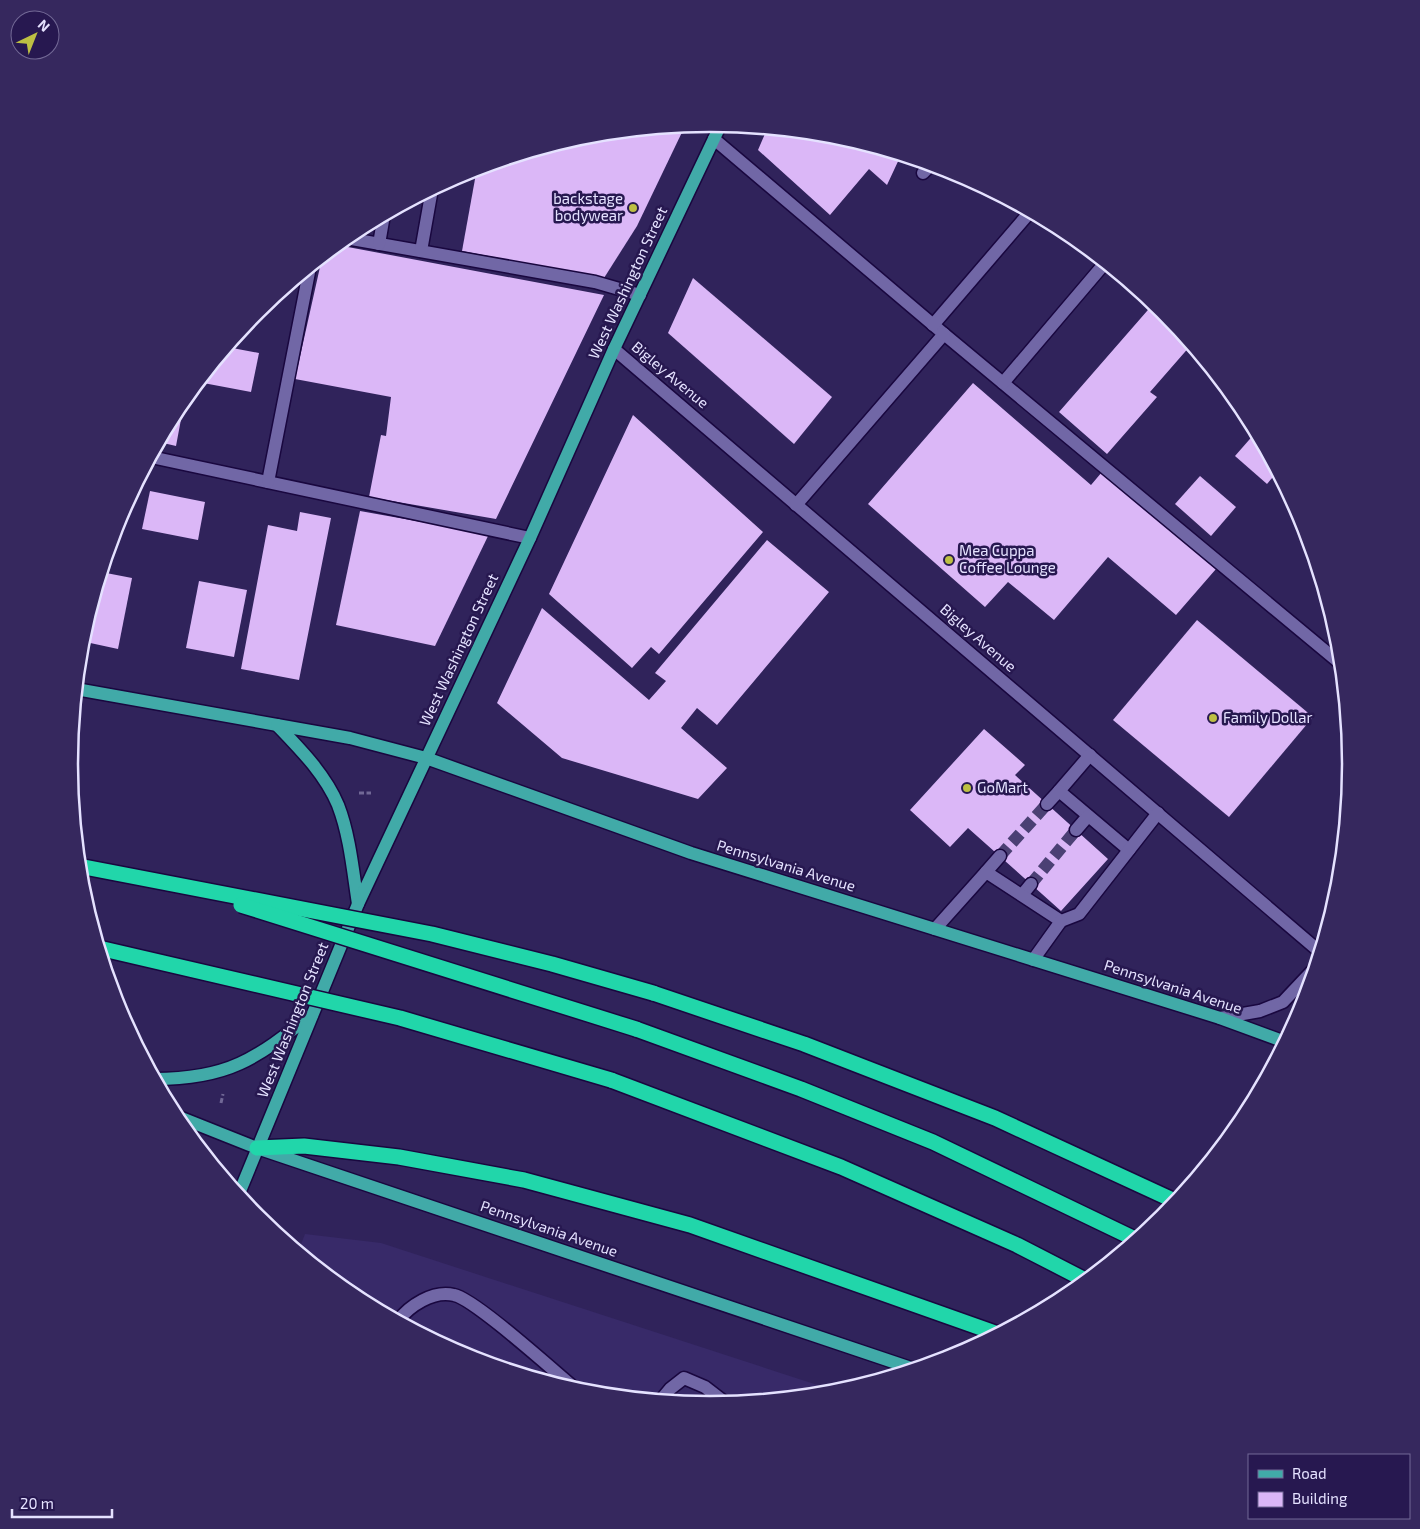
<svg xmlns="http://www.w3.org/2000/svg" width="1420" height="1529" viewBox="0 0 1420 1529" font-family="'Exo 2',sans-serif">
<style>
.built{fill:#382a69}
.building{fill:#dbb7f7}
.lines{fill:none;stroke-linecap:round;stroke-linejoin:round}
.minor-tunnel{stroke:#4b4074;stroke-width:12;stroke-dasharray:12 6;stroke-linecap:butt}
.minor-casing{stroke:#19073f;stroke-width:15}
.major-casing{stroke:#19073f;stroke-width:15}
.highway-casing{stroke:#19073f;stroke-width:18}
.path{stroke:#716896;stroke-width:3;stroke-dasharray:5 2.5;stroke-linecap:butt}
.minor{stroke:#7167a6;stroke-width:12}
.major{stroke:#41aaa8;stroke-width:12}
.highway{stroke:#21d6aa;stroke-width:15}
.highway-bridge-casing{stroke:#19073f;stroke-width:18;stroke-linecap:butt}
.highway-bridge{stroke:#21d6aa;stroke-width:15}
.poi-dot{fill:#bdbf43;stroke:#271850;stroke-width:2}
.labels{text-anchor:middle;stroke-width:5;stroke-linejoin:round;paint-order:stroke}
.poi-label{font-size:15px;fill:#e5e2ff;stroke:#271850;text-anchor:start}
.street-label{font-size:15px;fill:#e5e2ff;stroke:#271850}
.rim{fill:none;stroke:#e5e2ff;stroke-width:2.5}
</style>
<rect width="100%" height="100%" fill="#30235b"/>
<path class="built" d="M305 1234 381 1243 839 1392 710 1406 585 1393 464 1357 354 1298 298 1252Z"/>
<g class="building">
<path d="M685 126 637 226 604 278 462 251 477 168 585 136Z"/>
<path d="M767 129 835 136 901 155 887 185 869 169 830 215 758 150Z"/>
<path d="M337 245 604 295 496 519 369 497 381 435 386 436 391 397 295 379 322 258Z"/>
<path d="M693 278 832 397 794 444 668 333Z"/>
<path d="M1154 303 1164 311 1191 345 1150 392 1157 397 1107 454 1059 412Z"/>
<path d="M227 347 259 353 251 392 198 382Z"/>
<path d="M973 383 1091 485 1102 472 1216 569 1176 615 1108 557 1054 620 1008 582 985 607 868 504Z"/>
<path d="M185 398 176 446 159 442 177 408Z"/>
<path d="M633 415 763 532 659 654 651 647 632 668 549 594Z"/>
<path d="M1256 432 1277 472 1267 484 1235 456Z"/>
<path d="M1200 476 1236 507 1211 536 1175 504Z"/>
<path d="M150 491 205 502 198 540 142 529Z"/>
<path d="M360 511 489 534 435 646 336 625Z"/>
<path d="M300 512 331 518 299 680 241 669 268 525 297 531Z"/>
<path d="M767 540 829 592 717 725 697 708 681 728 727 768 698 799 562 758 497 703 542 608 649 700 666 681 655 673Z"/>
<path d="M101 572 132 578 118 649 81 641Z"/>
<path d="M199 581 247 590 234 657 186 648Z"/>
<path d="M1197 620 1313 717 1229 817 1113 720Z"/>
<path d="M984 729 1025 765 1015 775 1108 859 1061 911 968 828 950 847 910 810Z"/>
</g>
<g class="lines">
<g class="minor-tunnel">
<path d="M1000 856 1047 804"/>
<path d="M1031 884 1076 830"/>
</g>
<defs>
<g id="minor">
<path d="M714 139 944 334 1341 664"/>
<path d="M923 173 931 165"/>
<path d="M346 238 595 282 640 295"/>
<path d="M379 244 384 215"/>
<path d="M421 251 432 189"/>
<path d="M933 325 1030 212"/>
<path d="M614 349 1320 952"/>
<path d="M1003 383 1105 263"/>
<path d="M151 457 530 538"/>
<path d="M268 482 310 267"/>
<path d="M796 505 944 334"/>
<path d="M1059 791 1090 755"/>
<path d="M1047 804 1059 791 1129 850"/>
<path d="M1076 830 1088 816"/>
<path d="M986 872 1000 856"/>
<path d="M1022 895 1031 884"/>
<path d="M935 929 986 872 1061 921 1079 914 1158 813"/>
<path d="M1033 960 1061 921"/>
<path d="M1220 1018 1260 1011 1283 1002 1315 968"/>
<path d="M398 1321C409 1306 433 1290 454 1295 475 1299 556 1373 578 1391"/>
<path d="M660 1401 670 1389 684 1378 705 1387 727 1404"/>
</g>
<g id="major">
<path d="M76 689 350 738 426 758 691 853 1220 1018 1285 1042"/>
<path d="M277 725C300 749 325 774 338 805 350 836 353 872 358 904"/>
<path d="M154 1079C229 1079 255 1059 312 1015"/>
<path d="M174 1115 257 1148 914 1369"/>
<path d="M238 1196 358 904 530 538 614 349 721 124"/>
</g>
<g id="highway">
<path d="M653 993 804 1044 995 1118 1177 1202"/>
<path d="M636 1029 801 1089 933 1142 1137 1240"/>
<path d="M611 1080 841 1167 1017 1245 1087 1281"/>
<path d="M257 1148 304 1146 399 1157 524 1180 690 1225 998 1334"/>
</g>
</defs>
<use href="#minor" class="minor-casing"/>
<use href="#major" class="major-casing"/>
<use href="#highway" class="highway-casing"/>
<g class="path">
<path d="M359 793H371"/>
<path d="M221 1103 223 1094"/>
</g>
<use href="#minor" class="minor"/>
<use href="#major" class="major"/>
<use href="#highway" class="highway"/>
<defs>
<g id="highway-bridge">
<path d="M79 866 432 934 552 964 653 993"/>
<path d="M241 905 636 1029"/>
<path d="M99 948 400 1018 611 1080"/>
</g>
</defs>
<use href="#highway-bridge" class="highway-bridge-casing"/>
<use href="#highway-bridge" class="highway-bridge"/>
</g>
<g class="poi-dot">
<circle cx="633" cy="208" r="5"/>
<circle cx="949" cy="560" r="5"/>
<circle cx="1213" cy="718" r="5"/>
<circle cx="967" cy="788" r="5"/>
</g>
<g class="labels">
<g class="poi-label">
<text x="623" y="204" text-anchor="end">backstage<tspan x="623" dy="17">bodywear</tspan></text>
<text x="959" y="556">Mea Cuppa<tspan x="959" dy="17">Coffee Lounge</tspan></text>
<text x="1223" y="723">Family Dollar</text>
<text x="977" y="793">GoMart</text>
</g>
<g class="street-label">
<text transform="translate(628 283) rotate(-65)" y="5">West Washington Street</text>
<text transform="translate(670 375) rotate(40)" y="5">Bigley Avenue</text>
<text transform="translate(978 638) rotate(41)" y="5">Bigley Avenue</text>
<text transform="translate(459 650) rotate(-65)" y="5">West Washington Street</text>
<text transform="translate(786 866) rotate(17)" y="5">Pennsylvania Avenue</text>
<text transform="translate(1173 987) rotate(18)" y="5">Pennsylvania Avenue</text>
<text transform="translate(293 1020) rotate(-68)" y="5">West Washington Street</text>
<text transform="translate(549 1229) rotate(19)" y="5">Pennsylvania Avenue</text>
</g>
</g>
<path d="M0 0H1420V1529H0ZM78 764a632 632 0 1 1 1264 0a632 632 0 1 1-1264 0Z" fill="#36285e" fill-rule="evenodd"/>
<path class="rim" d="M78 764a632 632 0 1 1 1264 0a632 632 0 1 1-1264 0Z"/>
<rect x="1248" y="1454" width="162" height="65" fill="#271850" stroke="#736996"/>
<rect x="1258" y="1470" width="25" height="8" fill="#41aaa8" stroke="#736996"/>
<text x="1292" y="1479" font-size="15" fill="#e5e2ff">Road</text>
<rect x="1258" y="1492" width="25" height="15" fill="#dbb7f7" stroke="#736996"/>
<text x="1292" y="1504" font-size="15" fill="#e5e2ff">Building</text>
<g transform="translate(35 35) rotate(43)"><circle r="24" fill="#271850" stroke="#736996"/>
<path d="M0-4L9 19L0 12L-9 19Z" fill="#bdbf43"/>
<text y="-8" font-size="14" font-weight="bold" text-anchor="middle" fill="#e5e2ff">N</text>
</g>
<path d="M12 1509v8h100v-8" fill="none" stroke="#e5e2ff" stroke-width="2.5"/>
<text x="20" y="1509" font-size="15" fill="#e5e2ff" stroke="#271850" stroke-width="4" paint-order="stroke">20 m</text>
</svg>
